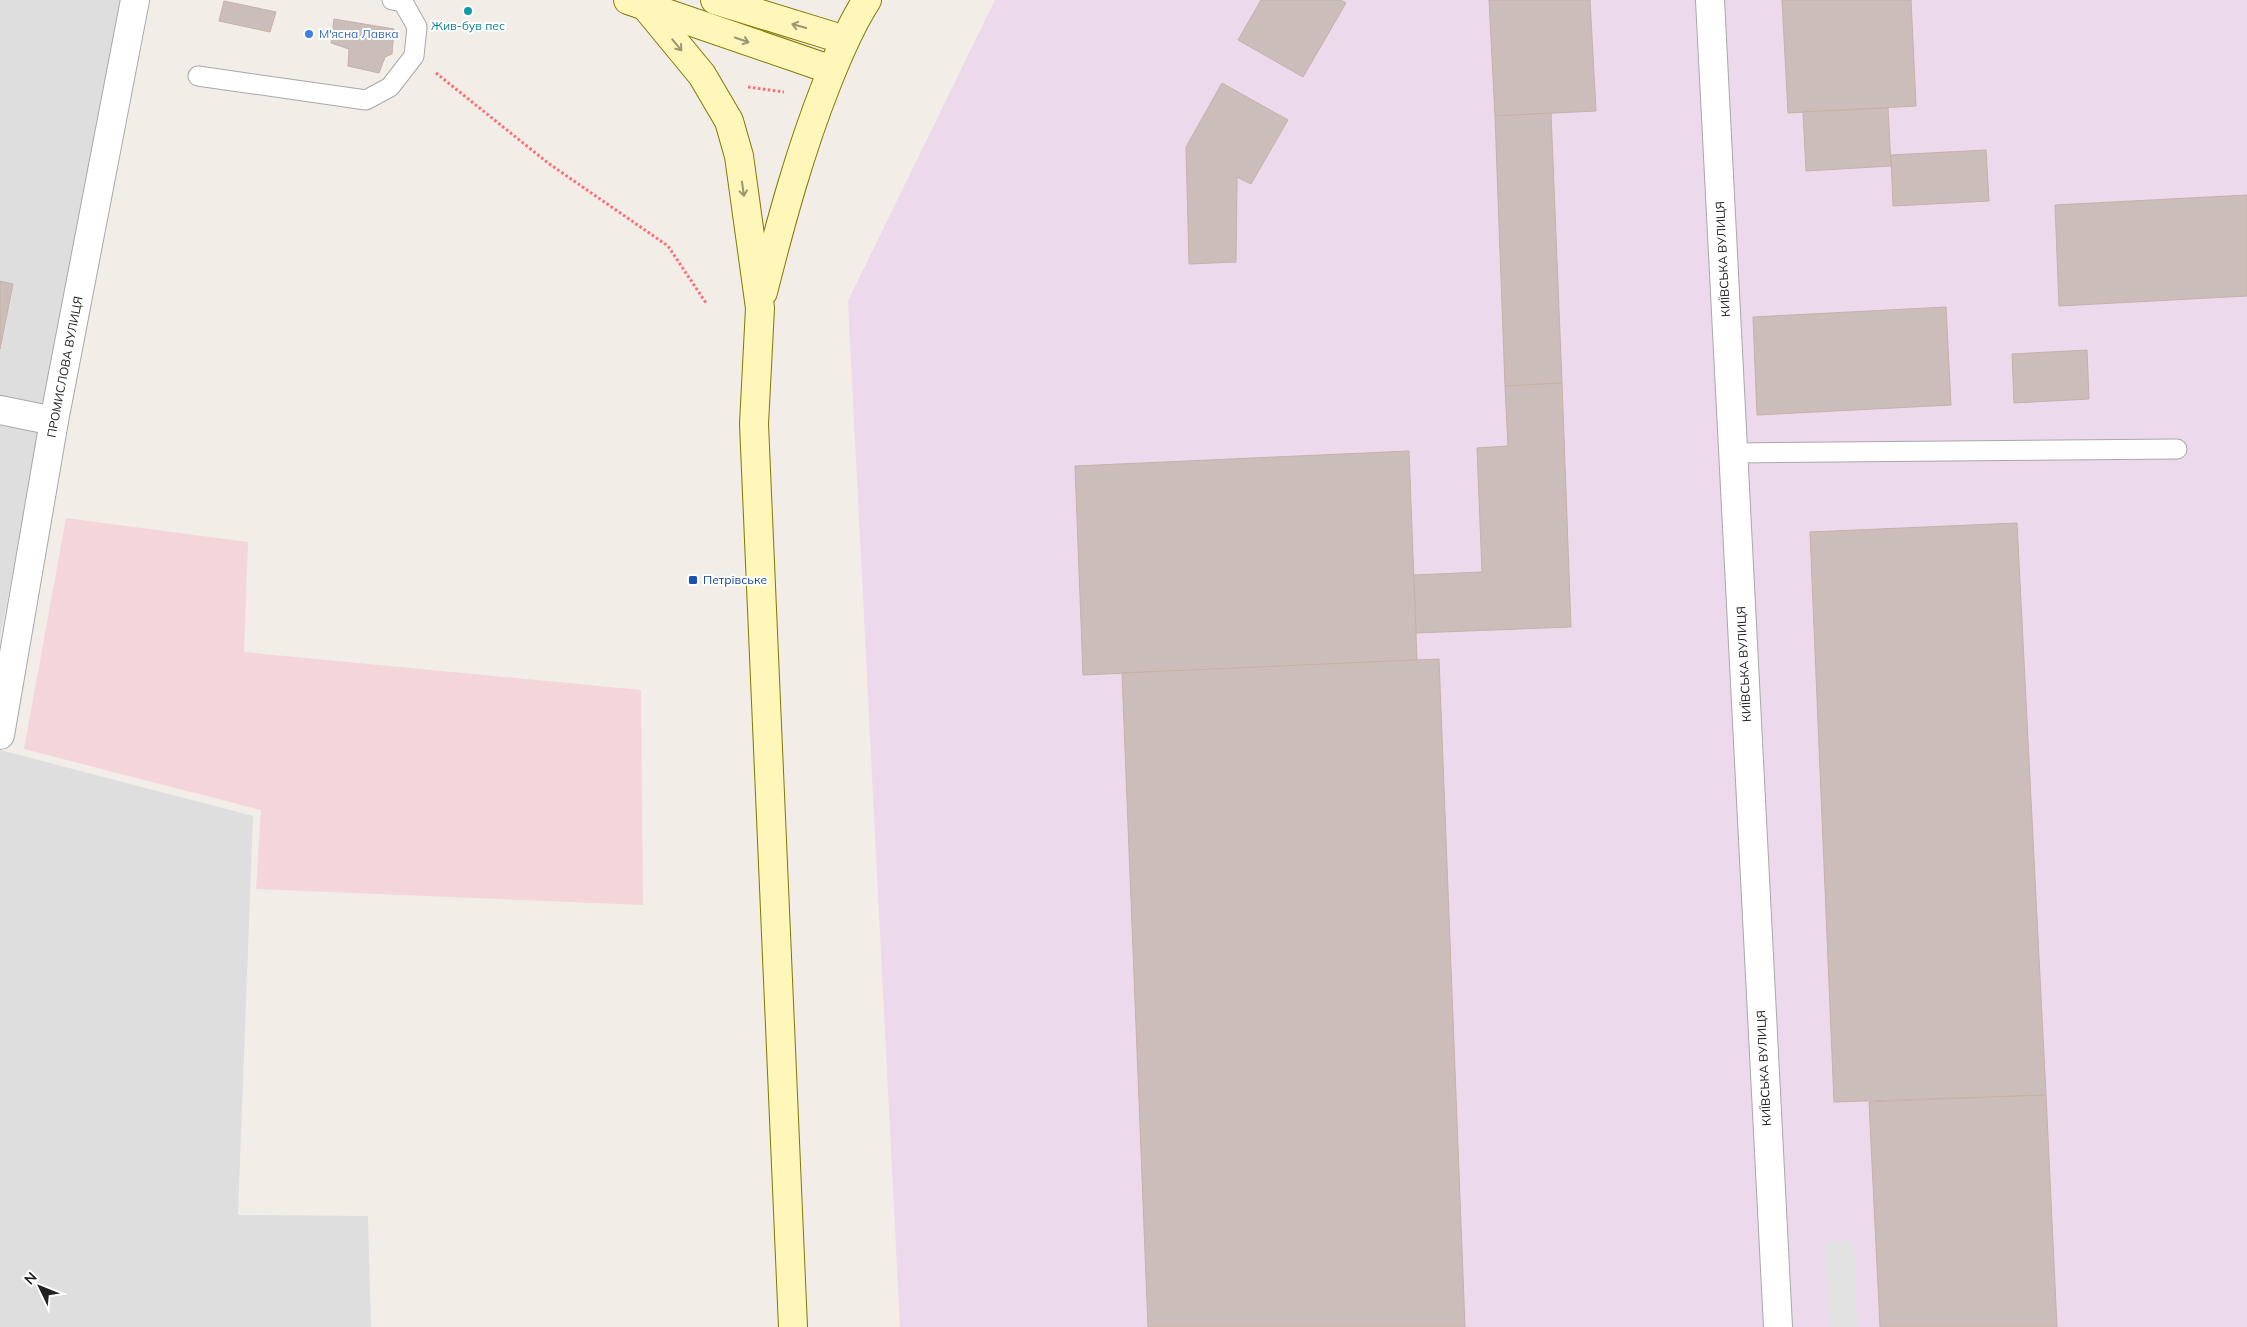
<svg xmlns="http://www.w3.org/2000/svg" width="2247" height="1327" viewBox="0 0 2247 1327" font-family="Mulish,sans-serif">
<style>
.residential{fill:#dfdede}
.commercial{fill:#f4d6da}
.industrial{fill:#ecd9ec}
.parking{fill:#e1e1e1}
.building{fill:#cbbeba;stroke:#c6b0a8}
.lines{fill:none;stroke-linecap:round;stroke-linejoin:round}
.service-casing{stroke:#a8a8a8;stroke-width:21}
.minor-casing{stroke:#a8a8a8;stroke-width:30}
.secondary-casing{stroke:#817800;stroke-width:30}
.path{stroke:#ff6c76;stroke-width:3;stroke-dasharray:2.5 2.5;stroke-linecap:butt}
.service{stroke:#fff;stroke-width:19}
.minor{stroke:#fff;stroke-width:28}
.secondary{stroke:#fff6b9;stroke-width:28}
.oneway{stroke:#9b9675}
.culture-dot{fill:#0f9aa8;stroke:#fff;stroke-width:2}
.shop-dot{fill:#3f7fe0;stroke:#fff;stroke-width:2}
.transit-dot{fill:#1a4fb4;stroke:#fff;stroke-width:2}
.labels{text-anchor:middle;stroke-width:4;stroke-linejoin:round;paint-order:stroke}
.culture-label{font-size:12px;fill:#0d838f;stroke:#fff}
.shop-label{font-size:12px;fill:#366cbe;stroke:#fff;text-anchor:start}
.street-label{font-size:12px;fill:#212121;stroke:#fff}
.transit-label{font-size:12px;fill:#164399;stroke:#fff;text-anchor:start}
</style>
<rect width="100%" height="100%" fill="#f2ede7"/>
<g class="residential">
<path d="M0 0H121L0 639Z"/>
<path d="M0 750 253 816 238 1215 368 1216 371 1327H0Z"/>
</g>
<path class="commercial" d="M66 518 248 542 244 652 641 690 643 905 256 889 261 810 24 749Z"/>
<path class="industrial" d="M995 0H2247V1327H900L848 301Z"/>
<path class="parking" d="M1854 1241 1857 1327H1829L1825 1242Z"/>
<g class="building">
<path d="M1261 0H1341L1346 3 1303 77 1238 40Z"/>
<path d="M1489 0H1590L1596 111 1495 116Z"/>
<path d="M1782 0H1911L1916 106 1788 113Z"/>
<path d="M224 1 276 12 270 32 219 21Z"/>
<path d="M334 19 394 29 392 54 385 57 379 73 348 66 349 49 331 43Z"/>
<path d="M1222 83 1288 120 1251 184 1237 177 1236 262 1189 264 1186 147Z"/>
<path d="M1888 108 1891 166 1806 171 1803 112Z"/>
<path d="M1551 113 1562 383 1505 386 1495 116Z"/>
<path d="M1986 150 1989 201 1893 206 1891 155Z"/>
<path d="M2247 195V296L2059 306 2055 205Z"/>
<path d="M0 281 13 284 0 349Z"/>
<path d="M1946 307 1951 405 1757 415 1753 317Z"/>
<path d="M2087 350 2089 399 2014 403 2012 354Z"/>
<path d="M1562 383 1571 627 1416 633 1414 575 1482 572 1477 448 1508 446 1505 386Z"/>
<path d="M1409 451 1417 660 1083 675 1075 466Z"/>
<path d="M2017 523 2046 1095 1834 1102 1810 532Z"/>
<path d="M1439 659 1465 1327H1148L1122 673Z"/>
<path d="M2046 1095 2057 1327H1880L1869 1102Z"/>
</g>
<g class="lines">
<defs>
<g id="service">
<path d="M198 76 366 100 390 87 414 56 417 27 403 2 392 0"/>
<path d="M1733 453 2177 449"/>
</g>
<g id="minor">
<path d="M1710 0 1778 1327"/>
<path d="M0 410 54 421"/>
<path d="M0 735 54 421 135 0"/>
</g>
<g id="secondary">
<path d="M628 0 832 70"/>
<path d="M715 0 845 40"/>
<path d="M646 7 702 75 729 121 739 156 760 308 754 424 793 1327"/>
<path d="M763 292C781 221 800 151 827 83 838 55 850 26 867 0"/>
</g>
</defs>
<use href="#service" class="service-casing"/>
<use href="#minor" class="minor-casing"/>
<use href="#secondary" class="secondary-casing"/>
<g class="path">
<path d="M436 73 548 163 668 246 706 303"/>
<path d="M748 87 784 92"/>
</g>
<use href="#service" class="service"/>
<use href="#minor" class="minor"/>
<use href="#secondary" class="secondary"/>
</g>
<defs><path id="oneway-shaft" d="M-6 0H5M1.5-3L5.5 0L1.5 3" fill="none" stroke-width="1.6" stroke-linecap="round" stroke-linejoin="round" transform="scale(1.25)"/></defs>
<g class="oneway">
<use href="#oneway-shaft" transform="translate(799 26) rotate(-164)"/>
<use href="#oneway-shaft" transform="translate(742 40) rotate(19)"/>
<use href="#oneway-shaft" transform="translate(677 45) rotate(50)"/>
<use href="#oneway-shaft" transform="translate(743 189) rotate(82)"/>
</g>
<circle class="culture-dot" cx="468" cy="11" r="5"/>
<circle class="shop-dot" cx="309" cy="34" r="5"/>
<rect class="transit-dot" x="688" y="575" width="10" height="10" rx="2.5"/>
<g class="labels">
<g class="culture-label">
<text x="468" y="30">Жив-був пес</text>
</g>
<g class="shop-label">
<text x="319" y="38">М'ясна Лавка</text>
</g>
<g class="street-label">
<text transform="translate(1723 259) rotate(-93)" y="4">КИЇВСЬКА ВУЛИЦЯ</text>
<text transform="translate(65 367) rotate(-79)" y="4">ПРОМИСЛОВА ВУЛИЦЯ</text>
<text transform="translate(1744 664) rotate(-93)" y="4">КИЇВСЬКА ВУЛИЦЯ</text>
<text transform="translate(1764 1068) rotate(-93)" y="4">КИЇВСЬКА ВУЛИЦЯ</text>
</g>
<g class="transit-label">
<text x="703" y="584">Петрівське</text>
</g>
</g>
<g transform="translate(40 1287) rotate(313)" stroke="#ffffff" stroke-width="4" paint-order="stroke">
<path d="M0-4L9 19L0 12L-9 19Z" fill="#212121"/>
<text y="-8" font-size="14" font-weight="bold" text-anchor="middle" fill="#212121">N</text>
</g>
</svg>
